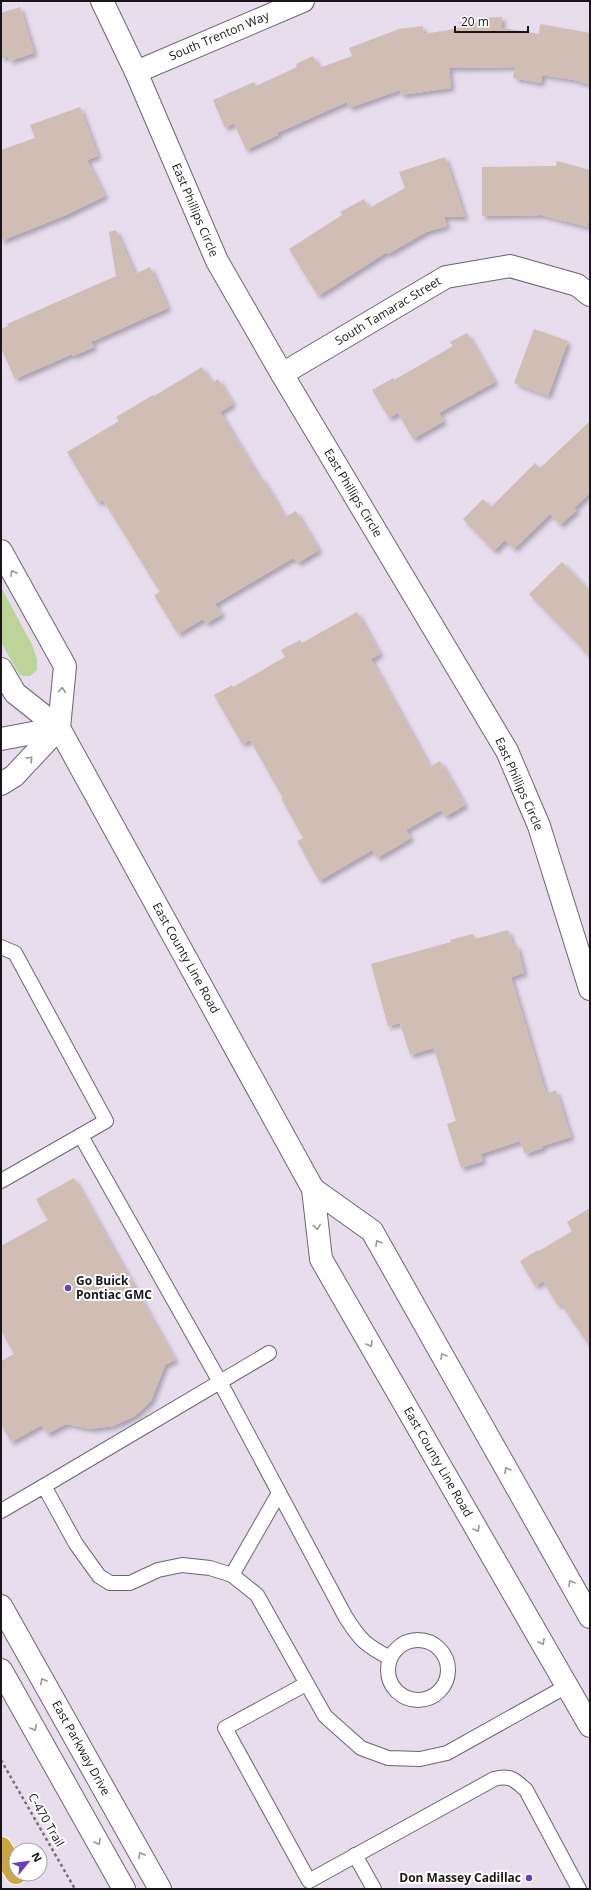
<svg xmlns="http://www.w3.org/2000/svg" width="591" height="1890" viewBox="0 0 591 1890" font-family="'Open Sans',sans-serif">
<style>
.green{fill:#bcd499}
.building{fill:#d0bdb4;filter:url(#shadow)}
.lines{fill:none;stroke-linecap:round;stroke-linejoin:round}
.lane-casing{stroke:#6d6371;stroke-width:16}
.street-casing{stroke:#6d6371;stroke-width:24}
.secondary-casing{stroke:#6d6371;stroke-width:24}
.highway-casing{stroke:#fff;stroke-width:24}
.path{stroke:#766f7a;stroke-width:2.5;stroke-dasharray:3 3;stroke-linecap:butt}
.lane{stroke:#fff;stroke-width:14}
.street{stroke:#fff;stroke-width:22}
.secondary{stroke:#fff;stroke-width:22}
.highway{stroke:#cba642;stroke-width:22}
.oneway{stroke:#989698}
.poi-dot{fill:#693fb7;stroke:#fff;stroke-width:1.5}
.labels{text-anchor:middle;stroke-width:4;stroke-linejoin:round;paint-order:stroke}
.street-label{font-size:12px;fill:#19151b;stroke:#fff}
.poi-label{font-size:12px;font-weight:bold;fill:#19151b;stroke:#fff;text-anchor:start}
</style>
<defs>
<filter id="shadow"><feDropShadow dx="3.5" dy="3.5" stdDeviation="2" flood-color="#0004"/></filter>
</defs>
<rect width="100%" height="100%" fill="#e8dded"/>
<path class="green" d="M1 587 32 645 37 659V670L30 676H22L19 674 1 642Z"/>
<g class="building">
<path d="M20 7 34 53 10 61 8 56 1 58V13Z"/>
<path d="M502 17V28L539 34 540 24 590 33V85L574 80 542 75 541 83 513 78 515 67 449 68 451 88 401 95 400 90 349 108 347 102 277 133 278 135 246 150 234 123 225 128 213 100 254 82 256 86 297 67 296 64 313 56 319 68 352 56 349 48 399 29 423 26 424 34 460 28 459 22H478V18Z"/>
<path d="M80 107 98 156 87 160 105 196 66 215 1 241V150L35 138 30 125Z"/>
<path d="M445 157 465 217H444L447 226 426 232 388 254 387 252 318 296 289 249 342 215 340 212 364 199 369 208 405 188 399 172Z"/>
<path d="M557 161 590 170V216L587 227 541 215 482 216V167L556 166Z"/>
<path d="M116 230 135 274 150 267 168 308 91 342 94 347 73 356 72 354 15 379 1 348V329L8 326 7 324 116 276 109 232Z"/>
<path d="M534 329 568 341 548 396 514 383Z"/>
<path d="M467 333 495 382 439 413 444 421 413 439 398 413 389 418 372 390 393 378 394 380 453 346 450 342Z"/>
<path d="M202 367 212 383 218 379 233 404 220 412 260 479 262 478 285 517 296 511 319 550 298 563 293 558 215 604 222 614 206 624 203 619 178 634 154 595 160 592 103 500 98 503 67 452 119 421 116 417 153 395 154 396Z"/>
<path d="M590 421V493L574 508 577 510 560 525 550 514 514 549 505 540 494 551 463 519 483 499 491 507 535 463 540 468Z"/>
<path d="M562 562 590 591V657L529 594Z"/>
<path d="M357 612 380 654 371 659 430 767 440 761 465 805 445 817 441 810 406 830 411 838 377 858 372 850 319 881 297 841 303 838 281 798H283L250 740 242 744 214 695 232 685 233 687 285 657 281 650 300 640 302 643Z"/>
<path d="M508 930 513 946 517 945 524 973 511 977 546 1094 556 1090 571 1137 542 1146 543 1148 525 1154 520 1141 481 1154 483 1161 461 1168 447 1124 456 1121 434 1048 410 1055 400 1023 388 1026 371 964 451 942 450 940 473 934 475 939Z"/>
<path d="M74 1178 175 1360 165 1365 151 1401 135 1416 113 1426 90 1429 66 1424 47 1434 42 1425 11 1442 1 1424V1361L14 1354 1 1330V1246L48 1220 36 1199Z"/>
<path d="M590 1208V1347L561 1304 558 1306 543 1281 535 1286 520 1261 538 1250 539 1251 572 1231 567 1222Z"/>
</g>
<g class="lines">
<defs>
<g id="lane">
<path d="M1 947 15 953 106 1121 1 1181"/>
<path d="M81 1136 220 1382 345 1616C360 1640 365 1645 390 1658"/>
<path d="M44 1486 269 1353"/>
<path d="M1 1511 44 1486 76 1544 99 1576 110 1583H130L158 1570 182 1565 210 1568 232 1575 257 1595 325 1716 361 1748 388 1758 420 1759 447 1753 567 1686"/>
<path d="M232 1575 279 1493"/>
<circle cx="418" cy="1670" r="30"/>
<path d="M306 1684 225 1728 309 1881 494 1779C510 1775 514 1779 526 1790L579 1889"/>
<path d="M355 1855 374 1889"/>
</g>
<g id="street">
<path d="M102 1 136 72 217 261 282 374 507 751 539 826 590 989"/>
<path d="M136 72 303 1"/>
<path d="M282 374 446 277 510 266 577 285 590 295"/>
</g>
<g id="secondary">
<path d="M1 551 65 666 59 728"/>
<path d="M1 669 15 693 59 728 313 1189 321 1259 590 1726"/>
<path d="M1 739 59 728"/>
<path d="M1 784 14 776 59 728"/>
<path d="M313 1189 372 1231 590 1617"/>
<path d="M1 1606 160 1889"/>
<path d="M1 1670 124 1889"/>
</g>
<path id="highway" d="M1 1848 16 1873"/>
</defs>
<use href="#lane" class="lane-casing"/>
<use href="#street" class="street-casing"/>
<use href="#secondary" class="secondary-casing"/>
<use href="#highway" class="highway-casing"/>
<path class="path" d="M1 1760 75 1889"/>
<use href="#lane" class="lane"/>
<use href="#street" class="street"/>
<use href="#secondary" class="secondary"/>
<use href="#highway" class="highway"/>
</g>
<defs><path id="oneway-chevron" d="M-2-3.5L2.5 0L-2 3.5" fill="none" stroke-width="1.6" stroke-linecap="round" stroke-linejoin="round"/></defs>
<g class="oneway">
<use href="#oneway-chevron" transform="translate(13 573) rotate(-119)"/>
<use href="#oneway-chevron" transform="translate(62 690) rotate(-85)"/>
<use href="#oneway-chevron" transform="translate(30 759) rotate(-46)"/>
<use href="#oneway-chevron" transform="translate(317 1227) rotate(84)"/>
<use href="#oneway-chevron" transform="translate(378 1243) rotate(-120)"/>
<use href="#oneway-chevron" transform="translate(370 1344) rotate(60)"/>
<use href="#oneway-chevron" transform="translate(443 1356) rotate(-120)"/>
<use href="#oneway-chevron" transform="translate(507 1470) rotate(-120)"/>
<use href="#oneway-chevron" transform="translate(477 1529) rotate(60)"/>
<use href="#oneway-chevron" transform="translate(571 1583) rotate(-120)"/>
<use href="#oneway-chevron" transform="translate(542 1642) rotate(60)"/>
<use href="#oneway-chevron" transform="translate(43 1681) rotate(-119)"/>
<use href="#oneway-chevron" transform="translate(34 1728) rotate(61)"/>
<use href="#oneway-chevron" transform="translate(98 1842) rotate(61)"/>
<use href="#oneway-chevron" transform="translate(141 1855) rotate(-119)"/>
</g>
<g class="poi-dot">
<circle cx="68" cy="1288" r="4"/>
<circle cx="529" cy="1878" r="4"/>
</g>
<g class="labels">
<g class="street-label">
<text transform="translate(219 36) rotate(-23)" y="4">South Trenton Way</text>
<text transform="translate(195 210) rotate(67)" y="4">East Phillips Circle</text>
<text transform="translate(388 311) rotate(-31)" y="4">South Tamarac Street</text>
<text transform="translate(353 493) rotate(59)" y="4">East Phillips Circle</text>
<text transform="translate(519 784) rotate(66)" y="4">East Phillips Circle</text>
<text transform="translate(186 958) rotate(61)" y="4">East County Line Road</text>
<text transform="translate(438 1462) rotate(60)" y="4">East County Line Road</text>
<text transform="translate(81 1748) rotate(61)" y="4">East Parkway Drive</text>
<text transform="translate(46 1820) rotate(60)" y="4">C-470 Trail</text>
</g>
<g class="poi-label">
<text x="76" y="1285">Go Buick<tspan x="76" dy="14">Pontiac GMC</tspan></text>
<text x="521" y="1882" text-anchor="end">Don Massey Cadillac</text>
</g>
</g>
<rect width="591" height="1890" fill="none" stroke="#19151b" stroke-width="4"/>
<g transform="translate(28 1862) rotate(61)"><circle r="19" fill="#ffffff" stroke="#a3a1a4"/>
<path d="M0-3L7 15L0 10L-7 15Z" fill="#693fb7"/>
<text y="-6" font-size="11" font-weight="bold" text-anchor="middle" fill="#19151b">N</text>
</g>
<path d="M455 26v6h73v-6" fill="none" stroke="#19151b" stroke-width="2"/>
<text x="461" y="26" font-size="12" fill="#19151b" stroke="#ffffff" stroke-width="3" paint-order="stroke">20 m</text>
</svg>
